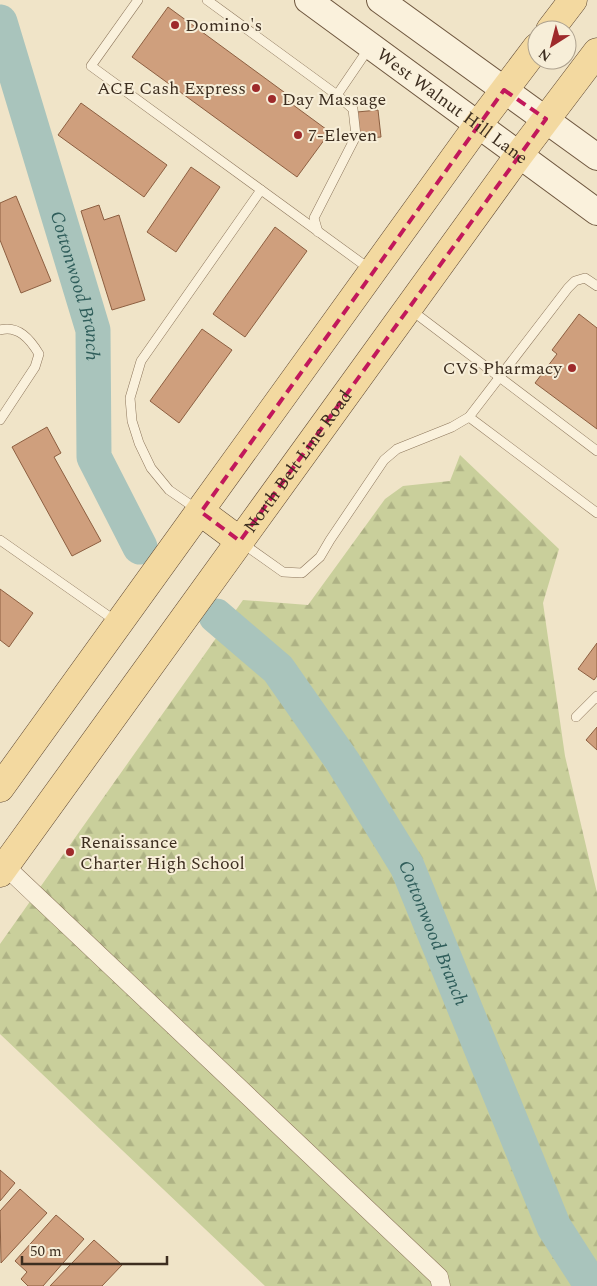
<svg xmlns="http://www.w3.org/2000/svg" width="597" height="1286" viewBox="0 0 597 1286" font-family="Spectral,serif">
<style>
.forest{fill:url(#forest-firs)}
.lines{fill:none;stroke-linecap:round;stroke-linejoin:round}
.river{stroke:#a9c4bc;stroke-width:35}
.building{fill:#cf9f7d;stroke:#8d5f41}
.service-casing{stroke:#8d765c;stroke-width:10}
.minor-casing{stroke:#8d765c;stroke-width:19}
.secondary-casing{stroke:#6f573f;stroke-width:28}
.primary-casing{stroke:#5b4430;stroke-width:29}
.service{stroke:#faf1dc;stroke-width:9}
.minor{stroke:#faf1dc;stroke-width:18}
.secondary{stroke:#faf1dc;stroke-width:26}
.primary{stroke:#f3d9a0;stroke-width:28}
.marked{fill:none;stroke:#c2185b;stroke-width:4;stroke-dasharray:10 6;stroke-linejoin:round}
.poi-dot{fill:#9e2a2b;stroke:#f7eed8;stroke-width:2}
.labels{text-anchor:middle;stroke-width:4;stroke-linejoin:round;paint-order:stroke}
.poi-label{font-size:18px;fill:#3d2e20;stroke:#f7eed8;text-anchor:start}
.street-label{font-size:18px;fill:#3d2e20;stroke:#f7eed8}
.water-label{font-size:19px;font-style:italic;fill:#2f5d5a;stroke:#f7eed8}
</style>
<defs>
<pattern id="forest-firs" width="22" height="20" patternUnits="userSpaceOnUse" patternTransform="scale(1.25)"><rect width="22" height="20" fill="#c9cf9b"/><path d="M5 1l3.5 6h-7zM16 11l3.5 6h-7z" fill="#aeb285"/></pattern>
</defs>
<rect width="100%" height="100%" fill="#f0e4c8"/>
<path class="forest" d="M460 455 559 549 543 603 565 756 597 893V1286H265L0 1034V944L243 600 308 605 385 499 403 486 450 481Z"/>
<g class="lines">
<g class="river">
<path id="s1" d="M0 22 93 330 94 457 140 547"/>
<path id="s2" d="M216 616 278 669 343 762 407 866 554 1227 592 1286"/>
</g>
</g>
<g class="building">
<path d="M168 7 288 95 285 99 330 132 297 177 132 57Z"/>
<path d="M81 103 167 165 144 197 58 135Z"/>
<path d="M378 110 381 137 360 139 357 112Z"/>
<path d="M191 167 220 187 176 252 147 232Z"/>
<path d="M16 196 51 281 21 293 0 240V203Z"/>
<path d="M99 205 104 220 119 215 145 300 112 310 81 211Z"/>
<path d="M275 227 307 251 245 337 213 314Z"/>
<path d="M579 314 597 328V429L535 383 557 354 552 350Z"/>
<path d="M202 329 232 350 179 423 150 401Z"/>
<path d="M47 427 61 453 54 457 101 541 72 556 12 447Z"/>
<path d="M0 589 33 613 9 647 0 640Z"/>
<path d="M597 643V676L594 680 578 669Z"/>
<path d="M597 727V750L586 740Z"/>
<path d="M0 1170 15 1183 0 1201Z"/>
<path d="M20 1189 47 1213 1 1263 0 1211Z"/>
<path d="M56 1215 84 1239 43 1286H28L21 1279 27 1272 15 1261Z"/>
<path d="M94 1240 122 1265 102 1286H50Z"/>
</g>
<g class="lines">
<defs>
<g id="service">
<path d="M138 0 91 66 371 270"/>
<path d="M207 0 337 95"/>
<path d="M318 232 314 218 356 136 353 109 337 95 369 48"/>
<path d="M411 310 597 451"/>
<path d="M0 330C18 325 30 339 39 354L35 367 0 420"/>
<path d="M469 417 597 513"/>
<path d="M198 510 169 490 151 468 139 443 132 421 130 398 141 361 261 190"/>
<path d="M0 540 117 622"/>
<path d="M242 543 283 572 302 573 320 557 330 540 384 460 397 449 452 427 469 417 568 288 575 281 585 278 597 286"/>
<path d="M576 717 597 696"/>
</g>
<path id="minor" d="M5 866 439 1277 441 1286"/>
<g id="secondary">
<path id="s3" d="M308 0 597 212"/>
<path d="M380 0 597 157"/>
</g>
<g id="primary">
<path d="M550 30 573 0"/>
<path d="M201 512 240 541"/>
<path d="M0 788 478 125 537 47"/>
<path id="s4" d="M0 873 519 155 597 52"/>
</g>
</defs>
<use href="#service" class="service-casing"/>
<use href="#minor" class="minor-casing"/>
<use href="#secondary" class="secondary-casing"/>
<use href="#primary" class="primary-casing"/>
<use href="#service" class="service"/>
<use href="#minor" class="minor"/>
<use href="#secondary" class="secondary"/>
<use href="#primary" class="primary"/>
</g>
<path class="marked" d="M504 90 546 119 240 541 201 512Z"/>
<g class="poi-dot">
<circle cx="175" cy="25" r="5"/>
<circle cx="256" cy="88" r="5"/>
<circle cx="272" cy="99" r="5"/>
<circle cx="298" cy="135" r="5"/>
<circle cx="572" cy="368" r="5"/>
<circle cx="70" cy="852" r="5"/>
</g>
<g class="labels">
<g class="poi-label">
<text x="185" y="31">Domino's</text>
<text x="246" y="94" text-anchor="end">ACE Cash Express</text>
<text x="282" y="105">Day Massage</text>
<text x="308" y="141">7-Eleven</text>
<text x="562" y="374" text-anchor="end">CVS Pharmacy</text>
<text x="80" y="848">Renaissance<tspan x="80" dy="21">Charter High School</tspan></text>
</g>
<g class="street-label">
<text dy="6" stroke="none"><textPath href="#s3" startOffset="179">West Walnut Hill Lane</textPath></text>
<text dy="6" stroke="none"><textPath href="#s4" startOffset="508">North Belt Line Road</textPath></text>
</g>
<g class="water-label">
<text dy="7" stroke="none"><textPath href="#s1" startOffset="275">Cottonwood Branch</textPath></text>
<text dy="7" stroke="none"><textPath href="#s2" startOffset="389">Cottonwood Branch</textPath></text>
</g>
</g>
<g transform="translate(552 45) rotate(216)"><circle r="24" fill="#f7eed8" stroke="#ada18e"/>
<path d="M0-4L9 19L0 12L-9 19Z" fill="#9e2a2b"/>
<text y="-8" font-size="14" font-weight="bold" text-anchor="middle" fill="#3d2e20">N</text>
</g>
<path d="M22 1256v8h145v-8" fill="none" stroke="#3d2e20" stroke-width="2.5"/>
<text x="30" y="1256" font-size="15" fill="#3d2e20" stroke="#f7eed8" stroke-width="4" paint-order="stroke">50 m</text>
</svg>
